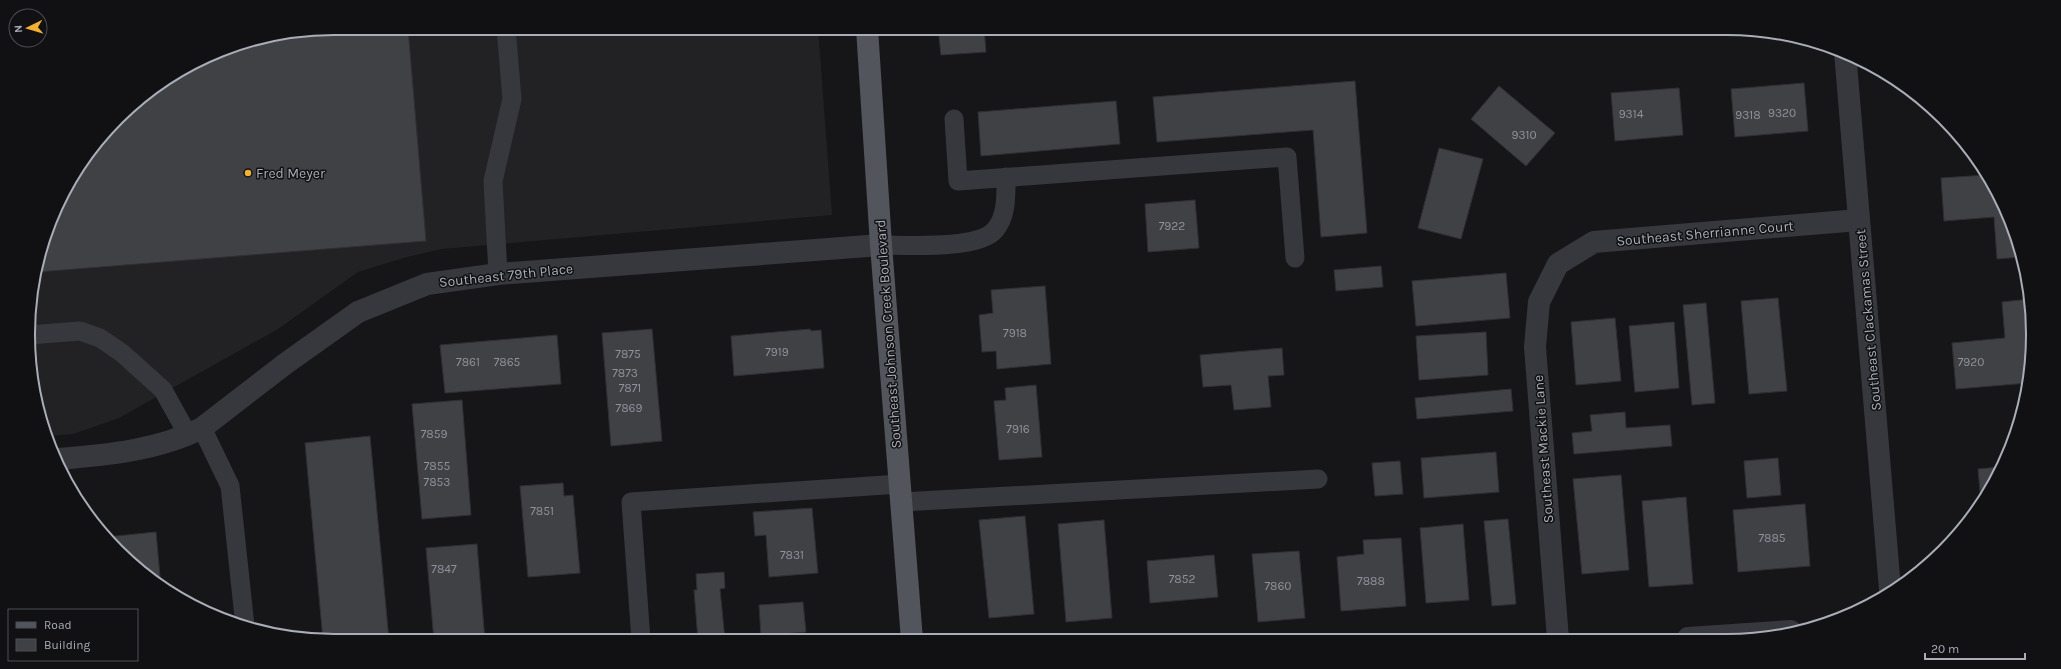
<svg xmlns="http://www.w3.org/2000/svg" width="2061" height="669" viewBox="0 0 2061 669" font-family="Karla,sans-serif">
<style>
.built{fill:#222225}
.building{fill:#404145;stroke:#303034}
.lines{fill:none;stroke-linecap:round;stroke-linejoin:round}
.service{stroke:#37383d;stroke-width:19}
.minor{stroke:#37383d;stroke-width:22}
.primary{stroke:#53555c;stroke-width:22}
.poi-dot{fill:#f2b134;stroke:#111113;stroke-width:1.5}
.labels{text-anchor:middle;stroke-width:3;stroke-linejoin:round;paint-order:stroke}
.number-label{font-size:12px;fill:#8e929b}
.poi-label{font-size:14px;fill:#a8adb8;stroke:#111113;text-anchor:start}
.street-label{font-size:14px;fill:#a8adb8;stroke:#111113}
.rim{fill:none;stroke:#a8adb8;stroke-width:2}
</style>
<rect width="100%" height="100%" fill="#161618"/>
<path class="built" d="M335 28H818L832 215 442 249 407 257 358 272 278 329 119 418 73 434 48 436 38 414 29 355 31 295 60 199 91 148 217 51 275 34Z"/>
<g class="building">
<path d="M334 28H408L426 241 38 272 60 199 91 148 132 104 217 51 275 34Z"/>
<path d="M938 28H984L986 52 941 55Z"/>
<path d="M1355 81 1367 233 1321 237 1313 130 1157 142 1153 97Z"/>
<path d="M1804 83 1808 131 1735 137 1731 89Z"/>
<path d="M1499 86 1555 133 1526 166 1471 119Z"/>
<path d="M1679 88 1683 135 1615 141 1611 93Z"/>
<path d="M1116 101 1120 144 981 156 978 112Z"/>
<path d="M1439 148 1483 159 1461 239 1418 228Z"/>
<path d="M1987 175 2010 217 2022 257 1997 259 1994 217 1944 221 1941 178Z"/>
<path d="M1195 200 1199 248 1148 252 1145 204Z"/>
<path d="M1381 266 1383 287 1336 291 1334 270Z"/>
<path d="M1506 273 1510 318 1416 326 1412 281Z"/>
<path d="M1045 286 1051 364 997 369 996 351 982 352 979 315 993 313 991 290Z"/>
<path d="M1778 298 1787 391 1749 394 1741 301Z"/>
<path d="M2030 299 2033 335 2028 383 1956 389 1952 343 2005 338 2002 302Z"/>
<path d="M1706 303 1715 403 1692 405 1683 305Z"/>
<path d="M1615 318 1621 381 1576 385 1571 322Z"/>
<path d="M1674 322 1679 388 1635 392 1629 326Z"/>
<path d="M652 329 662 441 611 446 602 333Z"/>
<path d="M810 329 811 331 821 330 824 368 734 376 731 336Z"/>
<path d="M1486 332 1488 375 1419 380 1416 336Z"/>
<path d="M557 335 561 384 445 393 440 345Z"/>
<path d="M1282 348 1284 375 1268 376 1271 407 1234 410 1231 385 1203 387 1200 355Z"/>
<path d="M1036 385 1042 457 999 460 994 401 1006 400 1005 388Z"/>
<path d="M1511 389 1513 411 1417 419 1415 398Z"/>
<path d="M462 400 471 515 422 519 412 404Z"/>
<path d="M1625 412 1626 428 1670 425 1672 446 1574 454 1572 433 1592 431 1590 415Z"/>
<path d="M370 436 389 640H323L305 443Z"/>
<path d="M1496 452 1499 492 1424 498 1421 458Z"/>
<path d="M1778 458 1781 495 1747 498 1744 461Z"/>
<path d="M1400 461 1403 494 1375 496 1372 463Z"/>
<path d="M2000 467 1992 488 1981 502 1978 469Z"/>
<path d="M1621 475 1629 570 1582 574 1573 479Z"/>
<path d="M563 483 564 496 573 495 580 573 528 577 520 486Z"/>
<path d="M1686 497 1693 584 1649 587 1642 501Z"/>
<path d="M1805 504 1810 566 1738 572 1733 510Z"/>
<path d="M812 508 818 573 769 577 766 535 755 536 753 512Z"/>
<path d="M1025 516 1034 614 989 618 979 520Z"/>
<path d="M1508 519 1516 604 1492 606 1484 521Z"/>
<path d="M1104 520 1112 618 1066 622 1058 524Z"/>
<path d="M1463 524 1469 600 1426 603 1420 528Z"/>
<path d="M156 532 161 587 118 551 106 537Z"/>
<path d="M1401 538 1406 606 1341 611 1337 557 1364 554 1363 540Z"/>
<path d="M477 544 485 641H434L426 548Z"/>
<path d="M1299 551 1305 618 1258 622 1252 554Z"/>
<path d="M1214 555 1218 597 1150 603 1147 561Z"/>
<path d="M724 572 725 588 720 589 725 640H698L694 590H697L696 574Z"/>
<path d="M803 602 806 632 761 636 759 605Z"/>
<path d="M1101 634 1102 640H1035Z"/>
</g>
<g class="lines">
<g class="service">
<path d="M954 119 958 181 1287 157 1295 258"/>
<path d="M881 245C906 245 978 250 995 230 1007 216 1006 195 1006 177"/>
<path d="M498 274 493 181 512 99 506 28"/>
<path d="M29 335 80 331 100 338 122 353 163 390 188 435"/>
<path d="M202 428 230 486 245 626"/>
<path d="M901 502 1318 479"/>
<path d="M641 640 631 502 900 484"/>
</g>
<g class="minor">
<path d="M1845 52 1890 589"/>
<path d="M59 459C107 455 159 450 202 428L285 364 358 312 427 284 498 274 881 245"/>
<path d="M1688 638 1791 631"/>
<path d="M1558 639 1535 347 1539 302 1558 264 1594 242 1859 220"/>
</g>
<path class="primary" d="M867 28 881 245 912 640"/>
</g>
<circle class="poi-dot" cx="248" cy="173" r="4"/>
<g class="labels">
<g class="number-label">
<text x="1782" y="117">9320</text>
<text x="1631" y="118">9314</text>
<text x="1748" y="119">9318</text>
<text x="1524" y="139">9310</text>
<text x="1172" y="230">7922</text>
<text x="1015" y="337">7918</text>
<text x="777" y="356">7919</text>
<text x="628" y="358">7875</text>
<text x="468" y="366">7861</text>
<text x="507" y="366">7865</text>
<text x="1971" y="366">7920</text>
<text x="625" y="377">7873</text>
<text x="630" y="392">7871</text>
<text x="629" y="412">7869</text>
<text x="1018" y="433">7916</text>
<text x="434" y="438">7859</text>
<text x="437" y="470">7855</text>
<text x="437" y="486">7853</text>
<text x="542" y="515">7851</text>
<text x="1772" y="542">7885</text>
<text x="792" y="559">7831</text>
<text x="444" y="573">7847</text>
<text x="1182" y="583">7852</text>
<text x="1371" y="585">7888</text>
<text x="1278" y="590">7860</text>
</g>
<g class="poi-label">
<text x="256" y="178">Fred Meyer</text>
</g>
<g class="street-label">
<text transform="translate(1705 233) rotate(-5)" y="5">Southeast Sherrianne Court</text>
<text transform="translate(506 275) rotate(-6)" y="5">Southeast 79th Place</text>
<text transform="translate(1868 320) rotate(-95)" y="5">Southeast Clackamas Street</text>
<text transform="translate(888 334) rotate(-94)" y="5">Southeast Johnson Creek Boulevard</text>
<text transform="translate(1543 449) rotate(-94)" y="5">Southeast Mackie Lane</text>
</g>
</g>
<path d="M0 0H2061V669H0ZM334 35H1727A299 299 0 0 1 2026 334V335A299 299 0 0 1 1727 634H334A299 299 0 0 1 35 335V334A299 299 0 0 1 334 35Z" fill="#111113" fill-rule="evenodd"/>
<path class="rim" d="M334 35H1727A299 299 0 0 1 2026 334V335A299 299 0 0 1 1727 634H334A299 299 0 0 1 35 335V334A299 299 0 0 1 334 35Z"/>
<rect x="8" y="609" width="130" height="52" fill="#111113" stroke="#4d4f55"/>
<rect x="16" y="622" width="20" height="6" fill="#53555c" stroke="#4d4f55"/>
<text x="44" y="629" font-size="12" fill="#a8adb8">Road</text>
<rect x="16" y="639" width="20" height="12" fill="#404145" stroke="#4d4f55"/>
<text x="44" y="649" font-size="12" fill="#a8adb8">Building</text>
<g transform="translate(28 28) rotate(265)"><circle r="19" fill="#111113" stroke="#4d4f55"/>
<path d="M0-3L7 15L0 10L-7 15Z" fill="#f2b134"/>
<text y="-6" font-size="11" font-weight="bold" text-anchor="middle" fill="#a8adb8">N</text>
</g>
<path d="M1925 653v6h100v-6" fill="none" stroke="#a8adb8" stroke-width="2"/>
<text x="1931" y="653" font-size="12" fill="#a8adb8" stroke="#111113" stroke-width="3" paint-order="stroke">20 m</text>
</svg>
